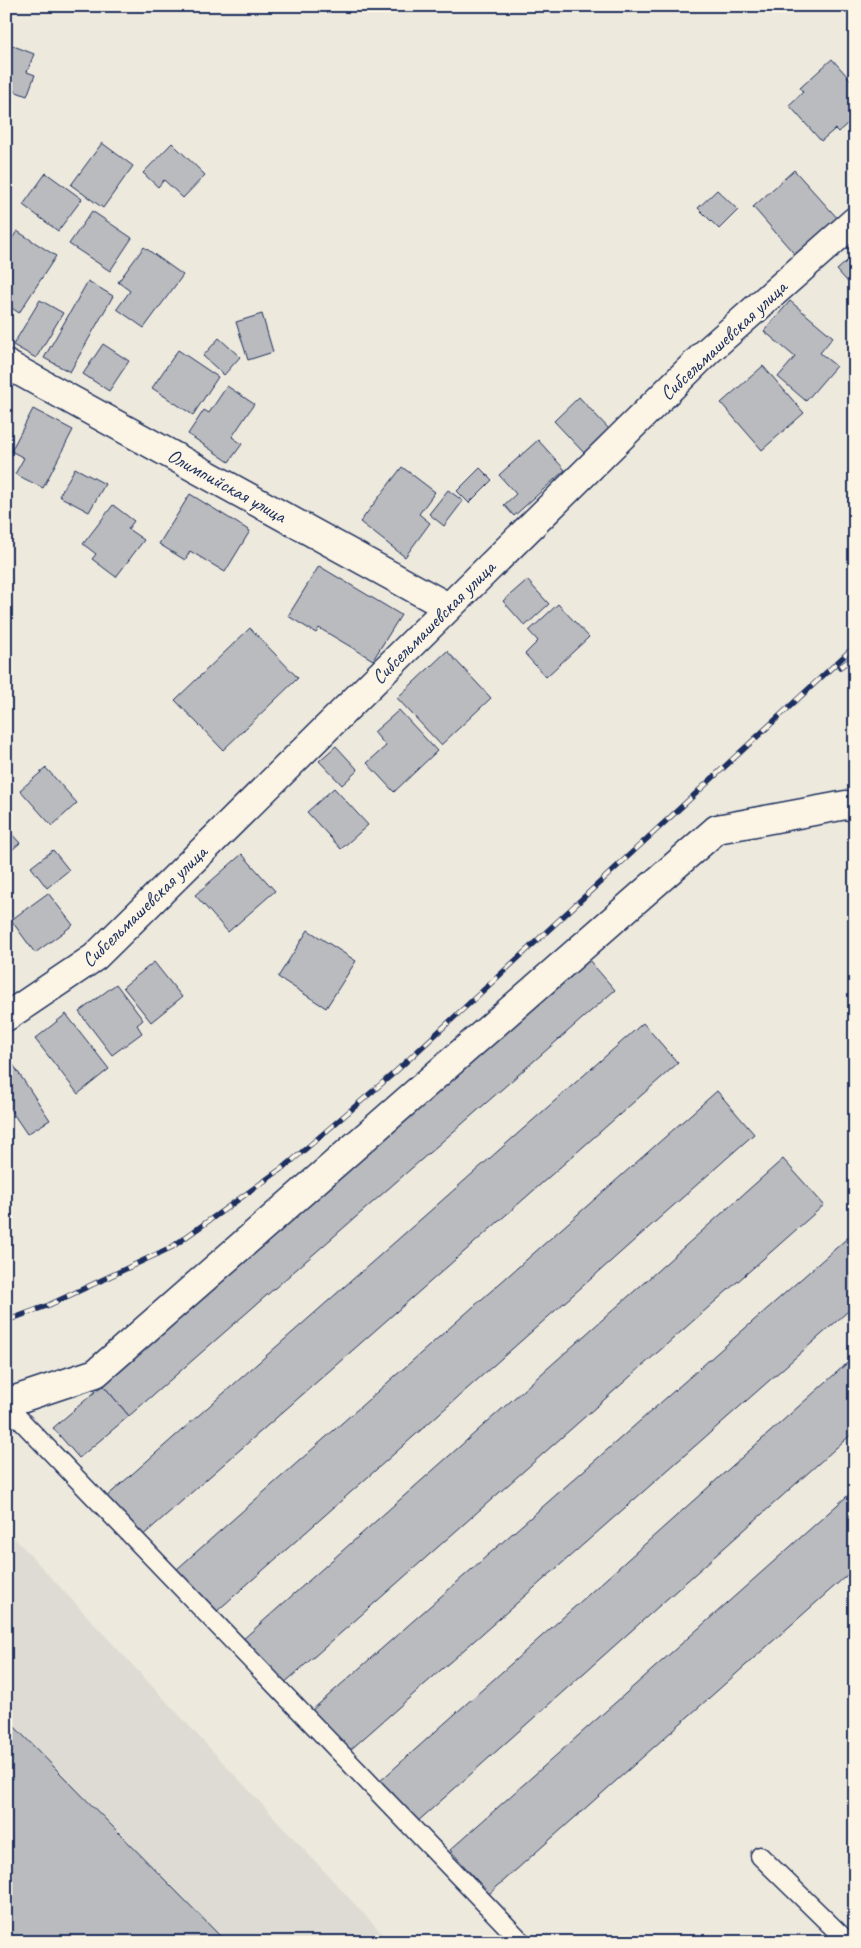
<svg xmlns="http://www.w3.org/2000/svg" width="861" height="1948" viewBox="0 0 861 1948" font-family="Caveat,sans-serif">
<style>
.built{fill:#dedbd4}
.building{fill:#babbbe;stroke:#1b2f5e}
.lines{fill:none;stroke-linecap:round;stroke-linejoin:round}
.lane-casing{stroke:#1b2f5e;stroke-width:21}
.street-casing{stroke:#1b2f5e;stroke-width:31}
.lane{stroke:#fcf5e5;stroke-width:18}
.street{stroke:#fcf5e5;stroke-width:28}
.rail-casing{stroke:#1b2f5e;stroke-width:5.5}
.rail{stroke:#fcf5e5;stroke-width:4;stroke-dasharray:11;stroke-linecap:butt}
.labels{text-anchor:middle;stroke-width:4.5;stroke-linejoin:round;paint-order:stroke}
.street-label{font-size:20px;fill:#1b2f5e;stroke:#fcf5e5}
</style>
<rect width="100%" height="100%" fill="#eee9dd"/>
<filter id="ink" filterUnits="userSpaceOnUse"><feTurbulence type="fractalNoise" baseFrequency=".02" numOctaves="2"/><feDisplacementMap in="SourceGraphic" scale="10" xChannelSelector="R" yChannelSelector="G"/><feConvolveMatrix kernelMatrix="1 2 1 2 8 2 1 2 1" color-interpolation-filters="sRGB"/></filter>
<g filter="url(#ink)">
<path class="built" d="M6 1529 390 1942H6Z"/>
<g class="building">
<path d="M6 43 34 54 27 72 35 75 27 96 6 88Z"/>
<path d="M832 59 855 85V117L838 132 835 129 821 141 789 105 803 92 800 88Z"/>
<path d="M102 143 133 166 103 208 71 185Z"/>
<path d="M172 143 205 175 183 198 164 180 158 187 143 173Z"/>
<path d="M794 170 840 221 798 258 753 207Z"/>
<path d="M46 173 82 199 58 231 23 205Z"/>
<path d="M717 190 738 210 719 229 698 208Z"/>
<path d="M92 211 132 238 110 271 69 244Z"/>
<path d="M17 231 56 256 19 313 6 304V248Z"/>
<path d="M144 247 183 275 144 328 117 309 130 291 118 282Z"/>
<path d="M855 254V290L837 270Z"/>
<path d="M88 281 113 296 70 372 44 358Z"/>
<path d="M40 300 63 313 36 358 13 345Z"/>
<path d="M790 301 833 337 820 353 836 366 806 401 778 377 795 357 764 331Z"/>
<path d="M262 314 273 352 248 360 236 322Z"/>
<path d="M219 338 240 357 224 375 203 356Z"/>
<path d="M103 344 129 361 109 391 83 374Z"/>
<path d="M178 350 218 377 193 415 152 388Z"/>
<path d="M763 366 804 413 762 450 721 403Z"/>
<path d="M227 386 254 404 232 437 242 444 229 462 188 434 204 410 209 413Z"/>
<path d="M579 397 609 429 584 453 554 421Z"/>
<path d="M33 409 73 430 43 488 15 474 24 458 11 451Z"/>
<path d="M538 440 565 470 514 516 504 505 516 494 499 475Z"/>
<path d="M402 467 435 492 419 514 430 523 405 557 360 522Z"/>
<path d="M75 468 105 484 89 512 59 496Z"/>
<path d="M480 468 492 480 469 503 457 491Z"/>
<path d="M448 490 463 501 444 526 429 514Z"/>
<path d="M190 494 250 531 225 572 190 551 185 560 159 544Z"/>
<path d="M113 505 134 521 128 529 144 540 116 577 92 559 96 554 83 544Z"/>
<path d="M319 566 401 615 373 660 319 628 316 633 288 616Z"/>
<path d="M527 580 549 604 525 626 503 601Z"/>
<path d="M558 604 589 637 546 677 525 654 538 641 529 631Z"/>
<path d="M250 628 298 678 223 750 175 700Z"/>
<path d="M447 651 491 698 441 745 397 698Z"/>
<path d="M399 710 437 751 394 792 367 763 386 746 374 732Z"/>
<path d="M336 746 358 770 342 785 319 761Z"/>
<path d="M46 768 77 803 52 826 20 790Z"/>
<path d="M334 788 368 825 341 849 307 812Z"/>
<path d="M6 828 20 843 6 855Z"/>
<path d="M53 850 69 870 47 888 31 867Z"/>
<path d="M242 854 275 891 228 932 195 895Z"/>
<path d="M48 893 73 925 35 953 11 920Z"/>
<path d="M308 930 356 961 326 1008 278 977Z"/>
<path d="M589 960 615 990 129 1416 103 1385Z"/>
<path d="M154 962 182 997 151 1022 123 987Z"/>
<path d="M116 984 143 1020 137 1025 142 1033 112 1055 79 1012Z"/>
<path d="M66 1014 109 1069 78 1094 35 1039Z"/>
<path d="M643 1023 678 1063 131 1546 96 1506Z"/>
<path d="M10 1060 50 1120 27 1134 6 1103V1062Z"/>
<path d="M717 1091 754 1134 207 1620 168 1577Z"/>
<path d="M783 1159 824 1205 281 1686 241 1641Z"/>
<path d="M852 1234 855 1236V1305L340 1759 303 1718Z"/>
<path d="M855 1356V1431L416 1823 379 1782Z"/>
<path d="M103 1385 129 1416 79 1458 53 1428Z"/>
<path d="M855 1489V1568L489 1894 450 1850Z"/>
<path d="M6 1718 226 1942H6Z"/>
</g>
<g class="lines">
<defs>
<g id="lane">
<path d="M6 1405 522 1942"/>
<path d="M760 1856 848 1942"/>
</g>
<g id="street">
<path d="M6 364 448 607"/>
<path d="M6 1017 95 957 708 351 855 221"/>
<path d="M6 1403 96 1373 717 829 846 805 855 807"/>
</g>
</defs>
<use href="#lane" class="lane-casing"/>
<use href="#street" class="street-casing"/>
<use href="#lane" class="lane"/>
<use href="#street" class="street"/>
<defs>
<g id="rail">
<path d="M840 667 855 657"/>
<path d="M6 1321 49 1305 172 1247 288 1164 394 1073 855 646"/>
</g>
</defs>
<use href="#rail" class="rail-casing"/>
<use href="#rail" class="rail"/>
</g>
</g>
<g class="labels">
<g class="street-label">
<text transform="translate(723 340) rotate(-43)" y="7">Сибсельмашевская улица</text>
<text transform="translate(227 485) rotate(29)" y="7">Олимпийская улица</text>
<text transform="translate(433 622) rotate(-45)" y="7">Сибсельмашевская улица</text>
<text transform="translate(144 906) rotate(-44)" y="7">Сибсельмашевская улица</text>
</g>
</g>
<rect width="861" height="1948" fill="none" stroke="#fcf5e5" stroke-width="25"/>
<rect x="12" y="12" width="836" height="1923" fill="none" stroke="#1b2f5e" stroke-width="2" filter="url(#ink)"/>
</svg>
